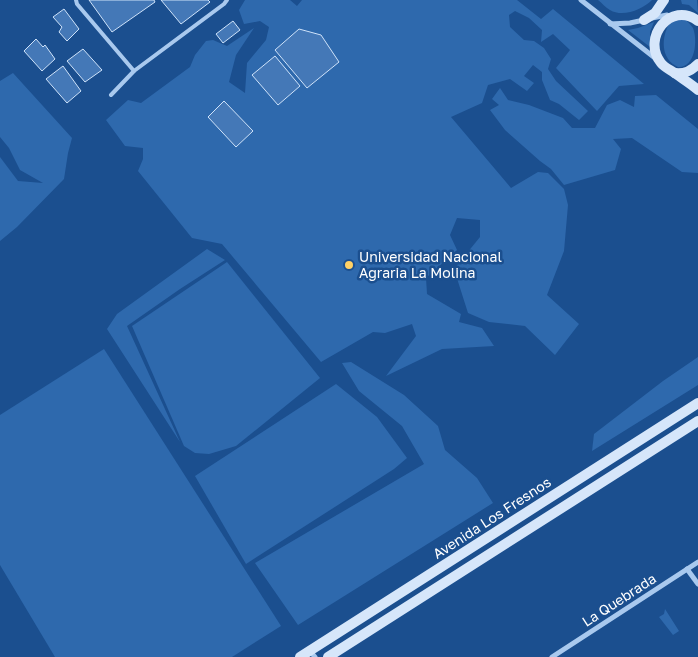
<svg xmlns="http://www.w3.org/2000/svg" width="698" height="657" viewBox="0 0 698 657" font-family="'Golos Text',sans-serif">
<style>
.green{fill:#2e69ad}
.building{fill:#4478b7;stroke:#cfe3fa}
.lines{fill:none;stroke-linecap:round;stroke-linejoin:round}
.lane{stroke:#a9c9ee;stroke-width:4}
.street{stroke:#a9c9ee;stroke-width:5}
.secondary{stroke:#d6e6fa;stroke-width:10}
.poi-dot{fill:#ffd166;stroke:#1b4f8f;stroke-width:2}
.labels{text-anchor:middle;stroke-width:5;stroke-linejoin:round;paint-order:stroke}
.poi-label{font-size:14px;fill:#fff;stroke:#1b4f8f;text-anchor:start}
.street-label{font-size:14px;fill:#fff;stroke:#1b4f8f}
</style>
<rect width="100%" height="100%" fill="#1b4f8f"/>
<g class="green">
<path d="M245 0H290L297 6 302 0H517L541 19 553 9 644 84 619 86 597 111 556 68 570 50 553 34 541 42 542 30 529 18 515 11 509 15 510 27 524 40 534 41 544 48 551 59 548 69 556 81 588 111 579 120 559 104 550 100 542 80V72L533 65 524 76 534 83 527 91 510 79 488 85 482 103 451 117 511 188 538 172 548 173 564 189 568 205 564 251 547 295 579 324 555 355 525 326 489 322 468 313 454 269 480 237V220L457 218 450 235 457 250 426 278 427 294 461 314 459 322 482 328 494 346 442 349 386 376 416 336 412 324 385 333 373 332 321 362 222 244 192 238 138 171 143 159V148L125 146 106 120 128 100 141 103 190 67 195 55 206 41 213 40 227 46 254 28 236 55 229 82 245 93 247 63 266 40 269 27 260 21 244 24 239 10Z"/>
<path d="M598 0H652C643 9 623 18 610 10 606 8 602 3 598 0Z"/>
<path d="M681 0H697L698 13 689 5 682 4Z"/>
<path d="M685 19C688 22 691 25 693 28 698 41 695 68 678 67 660 59 661 37 670 22Z"/>
<path d="M654 22 650 32V47L628 30 638 28Z"/>
<path d="M13 73 72 138 68 153 64 179 17 227 0 241V157L18 181 43 183 20 170 9 148 0 137V81Z"/>
<path d="M500 88 508 100 529 105 563 118 572 128H595L607 105 620 100 634 107 635 96 656 95 698 129V173L682 172 632 138 613 139 621 149 615 170 564 185 551 169 540 161 505 130 490 110 499 105 492 99Z"/>
<path d="M207 249 225 260 180 289 127 326 180 442 107 329 117 314Z"/>
<path d="M227 262 320 378 236 446 209 454 195 453 184 446 132 326Z"/>
<path d="M104 349 281 626 232 657H55L0 565V415Z"/>
<path d="M698 357V385L592 451 594 434 663 381Z"/>
<path d="M351 362 404 395 438 426 445 450 477 478 493 503 298 625 255 563 424 464 402 426 359 391 342 363Z"/>
<path d="M336 384 377 417 407 458 394 469 246 564 195 476Z"/>
<path d="M665 609 679 631 673 635 659 617 664 614Z"/>
</g>
<g class="building">
<path d="M89 0H154L155 2 112 32Z"/>
<path d="M161 0H208L210 2 181 24Z"/>
<path d="M64 9 79 29 67 41 59 32 62 27 53 17Z"/>
<path d="M233 21 240 30 223 43 216 34Z"/>
<path d="M299 29 321 35 339 62 307 88 275 50Z"/>
<path d="M36 39 43 47 45 45 55 59 42 71 24 51Z"/>
<path d="M83 49 102 70 85 82 67 61Z"/>
<path d="M275 56 300 86 278 105 252 75Z"/>
<path d="M63 66 81 91 67 103 46 79Z"/>
<path d="M224 101 253 131 236 147 208 117Z"/>
</g>
<g class="lines">
<g class="lane">
<path d="M76 0 77 4 134 71"/>
<path d="M111 95 134 71 224 4 227 0"/>
</g>
<g class="street">
<path d="M581 0 655 58"/>
<path d="M652 18 667 15"/>
<path d="M610 24 630 23 644 20"/>
<path d="M687 569 698 584"/>
<path d="M310 651 315 657"/>
<path d="M552 657 698 562"/>
</g>
<g class="secondary">
<path d="M644 20 655 13 664 0"/>
<path d="M698 21C671 0 641 38 661 63 665 68 671 70 676 74 683 79 691 84 698 90"/>
<path d="M675 73C685 74 691 71 698 64"/>
<path d="M300 657 698 403"/>
<path d="M328 657 698 421"/>
</g>
</g>
<circle class="poi-dot" cx="349" cy="265" r="5"/>
<g class="labels">
<g class="poi-label">
<text x="359" y="262">Universidad Nacional<tspan x="359" dy="16">Agraria La Molina</tspan></text>
</g>
<g class="street-label">
<text transform="translate(492 518) rotate(-33)" y="5">Avenida Los Fresnos</text>
<text transform="translate(619 600) rotate(-33)" y="5">La Quebrada</text>
</g>
</g>
</svg>
